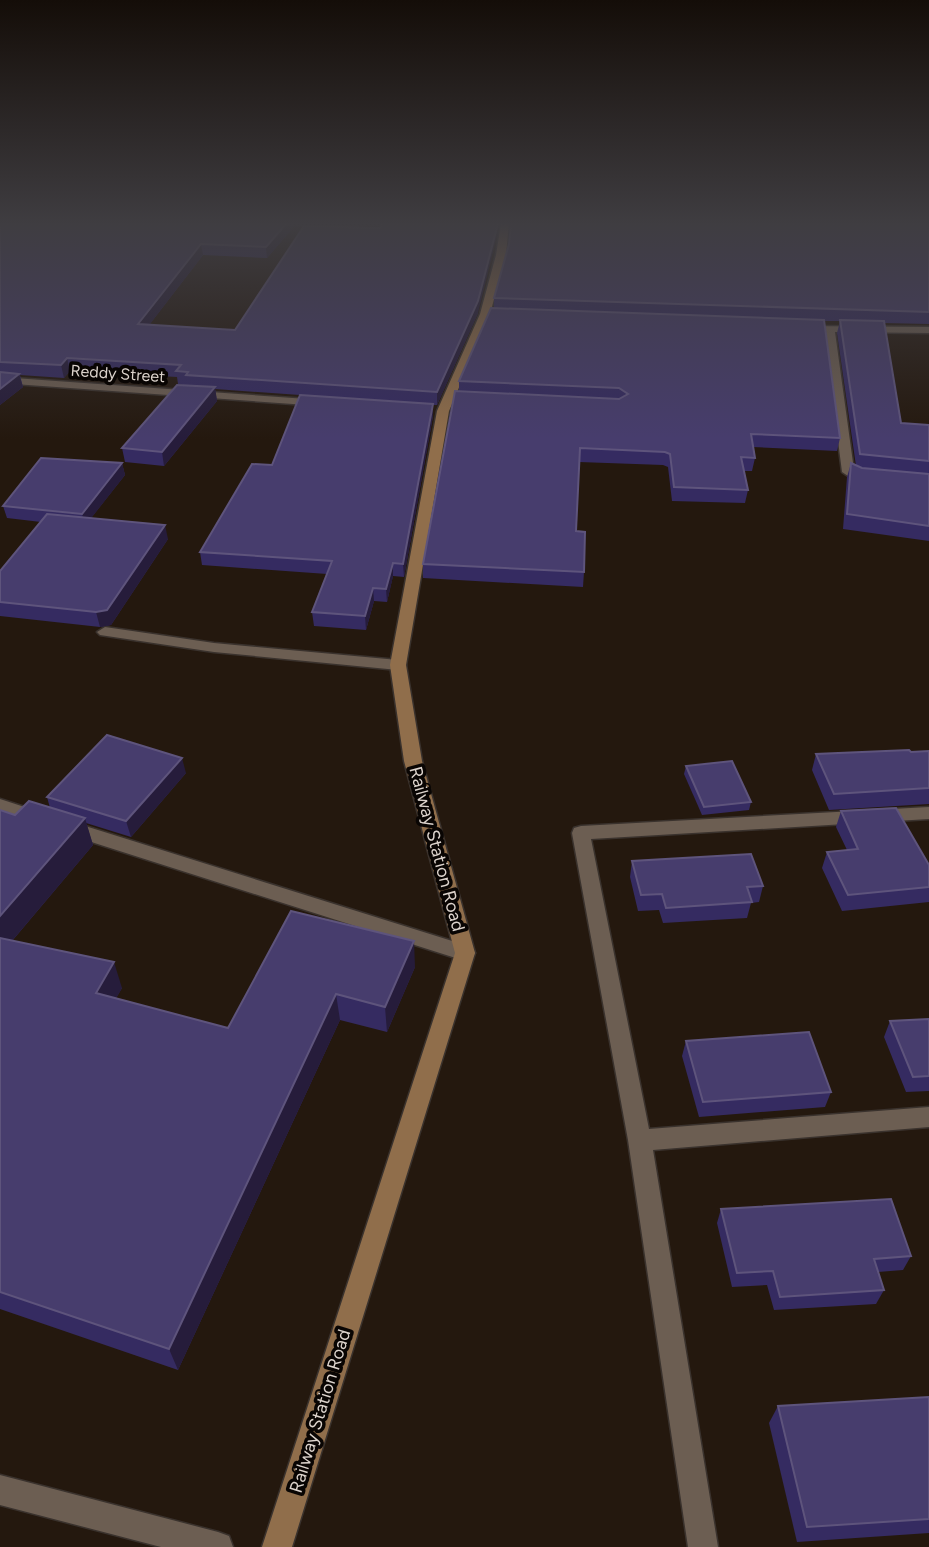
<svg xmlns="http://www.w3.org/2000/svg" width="929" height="1547" viewBox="0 0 929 1547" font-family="Figtree,sans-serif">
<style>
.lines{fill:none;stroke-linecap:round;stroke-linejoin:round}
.street-casing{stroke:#3a322d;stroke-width:3}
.secondary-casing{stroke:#3a322d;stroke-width:3}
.street{fill:#6c5e52;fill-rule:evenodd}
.secondary{fill:#906e4b;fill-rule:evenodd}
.wall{fill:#352b61}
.shaded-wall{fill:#261c3b}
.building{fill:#473d6d;stroke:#5e547c;stroke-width:2}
.labels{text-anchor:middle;stroke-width:7;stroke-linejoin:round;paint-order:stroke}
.far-street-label{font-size:16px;fill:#dcd3cc;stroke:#090503}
.street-label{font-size:18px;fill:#dcd3cc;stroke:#090503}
</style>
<rect width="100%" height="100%" fill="#24180e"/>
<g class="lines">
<defs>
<g id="street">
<path d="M799 326 929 327V333L835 332 854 470 874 474V480L848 476 842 472 824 331H803L798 328Z"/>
<path d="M0 377 321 400 327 403 321 406 0 383Z"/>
<path d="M105 627 214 643 398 660 406 665 398 670 214 652 100 635 97 632Z"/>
<path d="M0 799 46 814 49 819 46 824 40 825 0 812Z"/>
<path d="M929 807V819L591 839 649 1129 929 1107V1127L653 1150 718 1547H688L628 1140 572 833 574 828 581 826Z"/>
<path d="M66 820 465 945 472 947 475 953 472 959 465 961 60 832 57 827 60 822Z"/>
<path d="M0 1475 218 1532 229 1536 233 1547H161L0 1505Z"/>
</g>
<path id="secondary" d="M501 223H509L506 255 490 314 449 411 406 665 422 761 475 953 292 1547H262L455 953 404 761 390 665 437 411 480 314 496 255Z"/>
</defs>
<use href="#street" class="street-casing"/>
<use href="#secondary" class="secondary-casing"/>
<use href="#street" class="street"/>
<use href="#secondary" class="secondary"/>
</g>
<g class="wall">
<path d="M0 223H297L267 258 203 255 149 325 235 330 478 313 437 405H433V416L404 577 393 576 387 602 374 601 366 630 314 626 312 612 327 574 202 565 200 552 272 465 300 395 215 389 217 401 164 466 125 462 122 448 188 386 178 384 177 377 70 371 64 378 20 375 23 387 0 405Z"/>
<path d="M929 223V324L884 323 901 423 929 425V541L843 529 847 477 851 463 856 466 837 333 840 321H824L840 438 837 451 753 447 755 458 752 471H744L748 490 745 503 672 501 668 467 663 465 579 462 576 531 584 572 583 587 423 578V564L459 392V381L494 308V298L509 244Z"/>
<path d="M122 463 125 475 91 518 168 539 111 625 100 627 0 616V571L41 522 7 518 3 506Z"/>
<path d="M929 751V804L829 810 812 770 816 754 911 752Z"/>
<path d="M686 766 751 802 749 810 702 815 684 774Z"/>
<path d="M186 773 131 837 86 823 93 845 12 941 122 988 116 998 228 1028 415 967 387 1032 340 1020 178 1370 0 1309V810L15 815 50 808 47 797Z"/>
<path d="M841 811 929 865V902L842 911 822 868 827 852 847 850 836 827Z"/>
<path d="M632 861 763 886 759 902 751 903 747 918 663 923 659 910 638 911 630 877Z"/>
<path d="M929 1019V1091L906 1092 884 1037 890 1021Z"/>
<path d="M686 1041 831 1092 825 1107 699 1117 682 1056Z"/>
<path d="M721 1209 911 1256 903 1270 878 1272 884 1290 876 1304 774 1310 767 1285 732 1287 717 1223Z"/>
<path d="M929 1397V1533L797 1542 769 1423 778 1406Z"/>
</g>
<g class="shaded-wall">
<path d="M287 223H297L267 258 266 247Z"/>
<path d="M498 223H500L478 313 437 405V392Z"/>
<path d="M201 244 203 255 140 337 138 324Z"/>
<path d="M67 358 70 371 64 378 61 365Z"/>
<path d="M19 374 23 387 0 405V389Z"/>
<path d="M215 387 217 401 164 466 162 452Z"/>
<path d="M433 404V416L404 577 403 564Z"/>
<path d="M122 463 125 475 85 526 82 514Z"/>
<path d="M165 525 168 539 111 625 100 627 96 612Z"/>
<path d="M393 563V576L387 602 386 589Z"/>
<path d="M373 588 374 601 366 630 365 616Z"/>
<path d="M182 758 186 773 131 837 126 821Z"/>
<path d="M85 818 93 845 0 955V916Z"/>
<path d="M414 941 415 967 387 1032 385 1007Z"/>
<path d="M114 962 122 988 105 1018 96 993Z"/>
<path d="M336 994 340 1020 178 1370 169 1349Z"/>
</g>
<g class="building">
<path d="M0 223H287L266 247 201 244 138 324 235 330 304 226 380 228 382 223H498L478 301 437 392 186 375 188 372 176 371 181 365 67 358 61 365 0 362Z"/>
<path d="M511 223H929V312L494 298 509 244Z"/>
<path d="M491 308 824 320 840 438 751 434 755 458 741 457 748 490 674 487 670 454 665 452 580 448 576 531 585 532 584 572 423 564 455 391 619 399 628 394 619 388 459 381Z"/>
<path d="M840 320 884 321 901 423 929 425V461L860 454Z"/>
<path d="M0 372 19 374 0 389Z"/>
<path d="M177 385 215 387 162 452 122 448Z"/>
<path d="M300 395 433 404 403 564 393 563 386 589 373 588 365 616 312 612 332 561 200 552 252 464 272 465Z"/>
<path d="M41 458 122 463 82 514 3 506Z"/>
<path d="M851 463 862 468 929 474V526L847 514Z"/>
<path d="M47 514 165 525 107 610 96 612 0 602V571Z"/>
<path d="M107 735 182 758 126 821 47 797Z"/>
<path d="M909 750 911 752 929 751V788L834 794 816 754Z"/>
<path d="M732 761 751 802 704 807 686 766Z"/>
<path d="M29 801 85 818 0 916V810L15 815Z"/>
<path d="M896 808 929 865V887L848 895 827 852 858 849 841 811Z"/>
<path d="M751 854 763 886 747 887 752 902 666 908 662 894 641 895 632 861Z"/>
<path d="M291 911 414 941 385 1007 336 994 169 1349 0 1292V938L114 962 96 993 228 1028Z"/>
<path d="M929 1019V1076L913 1077 890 1021Z"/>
<path d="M809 1032 831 1092 703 1102 686 1041Z"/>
<path d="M891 1199 911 1256 874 1259 884 1290 780 1297 773 1271 737 1273 721 1209Z"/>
<path d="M929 1397V1519L807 1527 778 1406Z"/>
</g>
<linearGradient id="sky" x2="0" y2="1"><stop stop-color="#140d08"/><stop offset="0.51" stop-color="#3f3d41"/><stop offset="1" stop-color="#3f3d41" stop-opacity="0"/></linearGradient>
<rect width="929" height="439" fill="url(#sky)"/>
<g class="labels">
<g class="far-street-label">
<text transform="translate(118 373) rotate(4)" y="6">Reddy Street</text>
</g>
<g class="street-label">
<text transform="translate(437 849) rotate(75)" y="6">Railway Station Road</text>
<text transform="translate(320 1411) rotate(-73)" y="6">Railway Station Road</text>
</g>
</g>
</svg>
